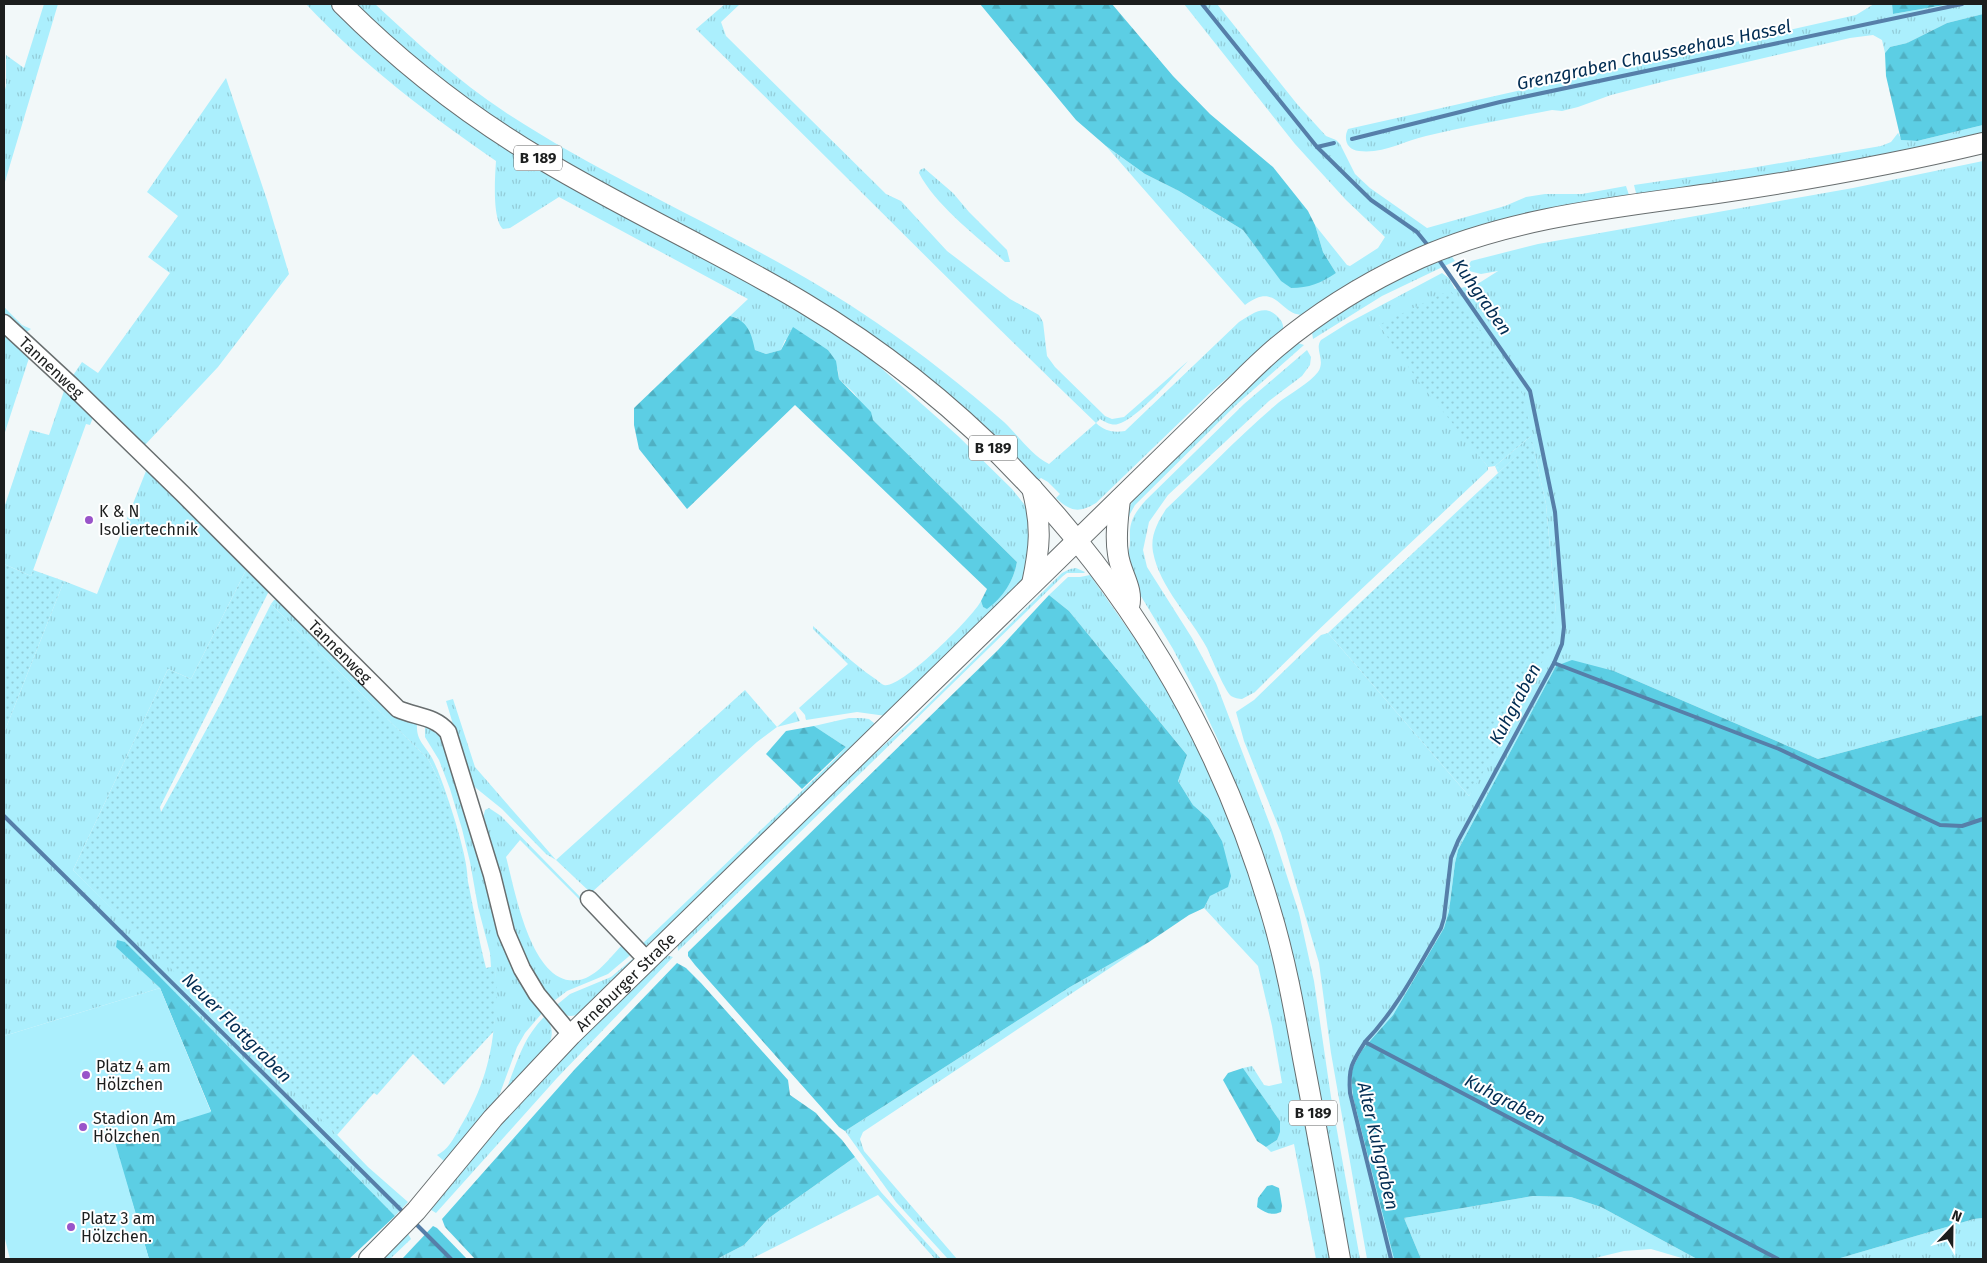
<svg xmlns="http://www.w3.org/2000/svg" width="1987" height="1263" viewBox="0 0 1987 1263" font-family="'Fira Sans',sans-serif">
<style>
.grass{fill:url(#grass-tufts)}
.forest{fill:url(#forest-firs)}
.park{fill:#abeffd}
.garden{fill:url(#garden-dots)}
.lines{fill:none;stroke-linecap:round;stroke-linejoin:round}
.stream{stroke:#567fa9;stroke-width:4}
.minor-casing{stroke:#686e6f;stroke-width:19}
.major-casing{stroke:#686e6f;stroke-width:22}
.minor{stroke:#fff;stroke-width:16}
.major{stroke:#fff;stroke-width:20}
.poi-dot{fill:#9954c9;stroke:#fff;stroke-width:2}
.labels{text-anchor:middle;stroke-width:4;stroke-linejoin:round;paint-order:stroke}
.shield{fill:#fff;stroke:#606262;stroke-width:1}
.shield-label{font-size:15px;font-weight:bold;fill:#1c1e1e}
.street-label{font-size:16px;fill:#1c1e1e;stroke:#fff}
.poi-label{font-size:16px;fill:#1c1e1e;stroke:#fff;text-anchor:start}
.water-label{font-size:18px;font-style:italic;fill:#022d53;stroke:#fff}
</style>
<defs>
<pattern id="grass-tufts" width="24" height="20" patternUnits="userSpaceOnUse" patternTransform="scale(1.25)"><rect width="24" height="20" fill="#abeffd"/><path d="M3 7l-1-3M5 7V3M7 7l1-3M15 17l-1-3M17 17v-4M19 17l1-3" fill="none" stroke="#93ccd8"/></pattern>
<pattern id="forest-firs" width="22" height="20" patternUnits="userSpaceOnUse" patternTransform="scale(1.25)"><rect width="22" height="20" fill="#5ccee4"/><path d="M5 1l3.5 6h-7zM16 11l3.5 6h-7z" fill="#4fb0c3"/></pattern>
<pattern id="garden-dots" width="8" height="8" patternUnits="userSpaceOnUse" patternTransform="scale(1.25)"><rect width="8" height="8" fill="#abeffd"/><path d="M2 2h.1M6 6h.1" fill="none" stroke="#93ccd8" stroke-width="1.8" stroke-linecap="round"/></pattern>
</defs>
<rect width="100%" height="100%" fill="#f2f8f9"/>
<g class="grass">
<path d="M44 4H58L4 185V93L6 86V55L24 68Z"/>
<path d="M306 4H332L382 51 863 352 958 436 1012 489 1028 509 1032 561 1022 581 886 716 857 712 806 720 805 715 799 708 848 664 813 629V626C833 644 852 663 874 678 877 680 881 684 884 685 900 690 973 617 981 601L983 607 986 608C1003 598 1014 580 1017 562L873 420 854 393 839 379 838 370 828 350 814 342 785 340 781 350 766 354 755 350 737 318 730 316 748 299 559 197 510 228 503 229C492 219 495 177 496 161 427 113 364 66 306 4Z"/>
<path d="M352 4H375C416 42 458 81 505 112 624 190 760 242 877 323 921 353 964 387 1004 422 1019 436 1031 455 1049 464L1096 423C961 293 830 160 696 29L725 4H740L721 22 726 36 886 194 901 201 947 251 1010 299 1039 315 1043 322 1047 356 1055 367 1105 416 1112 419 1124 417 1188 361C1174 376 1136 420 1118 424 1112 426 1105 422 1100 419L1096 423C1105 431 1113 433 1125 431L1239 322C1252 314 1265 303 1278 317 1282 321 1284 325 1283 331L1212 391 1096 503C1079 513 1071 512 1056 498L1060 494 1048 482 1041 478 1038 480 978 420 934 384 561 163 455 93Z"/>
<path d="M1184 4H1217L1297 104 1326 136 1336 140 1340 144 1355 174 1370 188 1427 228 1505 206 1526 197 1545 194H1582L1626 186 1629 195 1628 198 1492 222 1416 248 1415 251 1305 315C1279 317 1278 280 1245 305L1106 146 1145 174 1179 191 1243 230 1281 280 1291 288 1336 273 1323 252 1315 225 1347 265 1350 266 1378 248 1385 237 1346 200 1295 144Z"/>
<path d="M1874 4H1892L1893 14 1950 4H1983V14L1947 23 1907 43 1890 47 1885 53 1882 40 1873 35 1850 38 1670 80 1611 95 1578 107 1562 111 1552 110C1510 118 1468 126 1426 136 1404 141 1383 154 1359 151 1347 150 1343 139 1348 129L1856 15Z"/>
<path d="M226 78 267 200 289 274 218 367 143 447 72 377 82 362 98 373 170 273 148 257 178 216 147 192Z"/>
<path d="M1983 125V135L1849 163 1637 197 1634 185 1751 168 1881 146 1891 142 1898 133 1902 140 1917 141Z"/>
<path d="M1983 161V715L1818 759 1614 671 1556 666 1458 850 1455 863 1449 911 1444 928 1393 1015 1362 1050 1351 1077 1353 1097 1394 1259H1367L1331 1053 1319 963 1281 833 1244 741 1236 712 1254 700 1321 635 1328 633 1469 796 1556 613 1546 504 1532 442 1498 473 1495 466 1531 436 1379 325 1488 467V470C1410 544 1331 616 1255 692L1242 699C1239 699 1234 698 1231 696 1224 689 1212 659 1207 648 1190 616 1160 588 1153 552 1150 535 1158 522 1166 509 1203 474 1239 436 1278 403 1289 394 1310 383 1318 372 1326 360 1314 349 1321 340L1348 323 1442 273 1449 278 1455 289 1476 285 1498 271 1481 274 1469 271 1468 266 1471 261 1538 244 1853 188Z"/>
<path d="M924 168 953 193 969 212 1007 250 1010 262H1005C978 237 936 206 919 173L920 170Z"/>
<path d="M1450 254 1455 261 1382 296 1313 339 1312 332 1349 303Z"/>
<path d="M4 307 22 325 31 329 25 333 4 320Z"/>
<path d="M4 326 30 355 4 435Z"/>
<path d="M1298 343 1304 345 1236 405 1135 505 1130 514 1126 528V511L1142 488 1292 344Z"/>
<path d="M1307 350 1311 357 1310 365 1302 376 1269 401 1168 495 1149 522 1143 550 1147 567 1192 638 1216 683 1272 830 1299 913 1314 981 1331 1097 1360 1259H1347L1246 814 1218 740 1196 693 1173 649 1136 588 1126 555C1133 547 1128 534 1131 524 1133 515 1140 507 1146 500L1244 404Z"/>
<path d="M65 388 94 415 90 425 86 424 31 576 4 564V508L30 430 49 435Z"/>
<path d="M143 467H146L171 490 167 491 172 496H176L271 588 269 591 246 570 191 679 168 669 73 870 262 1057 368 1167 408 1202 395 1216 125 942 117 947 160 988 4 1036V733L64 581 97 594 146 471Z"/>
<path d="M1076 568 1085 572 1084 573H1067L1063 576 678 951 677 942 843 782 911 721 1062 573 1070 569Z"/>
<path d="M1090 575 1173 693 1231 816 1275 954 1332 1259H1316L1294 1144 1271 1152 1266 1147 1277 1140 1280 1121 1243 1068 1252 1066 1264 1085 1269 1086 1282 1083 1272 1026 1258 966 1204 908 1210 896 1222 841 1209 819 1193 805 1178 781 1187 755 1069 611 1049 595 1068 577H1080Z"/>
<path d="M279 599 399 716 407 722 417 724C416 741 425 745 432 758 442 776 472 866 467 883 458 841 450 797 428 759L271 604 274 600Z"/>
<path d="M745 690 777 727 795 711 800 721 777 727 757 742 591 893 556 860 546 854 502 809 471 784 446 701 453 699 475 767 556 860Z"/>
<path d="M849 718H861L869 719 874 723V730L649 950 639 947 835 759 846 747 814 726Z"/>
<path d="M425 725 438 729 475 844 543 1012 525 1033 517 1047 499 1096 444 1161 437 1155C447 1151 454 1138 459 1129 493 1074 497 1029 495 967H491L490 953 478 907 470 862 462 829 450 789 439 760 425 737Z"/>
<path d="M489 808 501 816 585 902 583 903 520 840 506 857C515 889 532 994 583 979 599 974 612 955 623 944L634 952 608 974 567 991 550 1004 521 954 482 822 485 810Z"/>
<path d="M1149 942 863 1132 860 1139 864 1151 957 1259H948L896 1202 845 1131 1070 987Z"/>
<path d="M666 955 673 957 557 1078 436 1213 428 1208 518 1100Z"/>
<path d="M636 956 635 964C621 977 590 1015 571 1016 564 1016 559 1011 553 1008L570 994 611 977Z"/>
<path d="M545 1016C552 1025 554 1033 549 1044L506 1090C518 1061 522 1039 545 1016Z"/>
<path d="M855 1157 881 1192 941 1259H935L878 1195 751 1259H717L744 1245 769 1218Z"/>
<path d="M1533 1196 1571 1197 1601 1207 1697 1259H1685L1651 1249 1624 1251 1591 1259H1421L1404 1218Z"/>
<path d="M1983 1218V1259H1837L1974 1219Z"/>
<path d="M407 1232 411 1239 390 1259H378Z"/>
</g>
<g class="forest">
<path d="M980 4H1112L1173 76 1210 114 1273 167 1308 211 1315 225 1323 252 1336 273C1321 283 1309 288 1291 288L1281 281 1243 230 1179 191 1145 174 1106 146 1076 120Z"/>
<path d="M1892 4H1950L1893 14Z"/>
<path d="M1983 14V125L1917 141 1901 140 1886 76 1885 53 1890 47 1907 43 1947 23Z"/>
<path d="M730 316C748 320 752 335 755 350L766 354 781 350 793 327 828 350 836 361 839 379 871 412 873 420 1017 562C1014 580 1003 598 987 609L983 607 981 601 987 589 795 405 687 509 639 449 634 425V408Z"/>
<path d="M1049 595 1069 611 1187 755 1178 781 1193 805 1209 819 1222 841 1231 876 1228 887 1210 896 1204 908 1189 915 1149 942 1070 987 845 1131 839 1127 695 965 688 956V952L998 650Z"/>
<path d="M1572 660 1614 671 1818 759 1983 715V1218L1974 1219 1837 1259H1697L1601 1207 1571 1197 1533 1196 1404 1218 1421 1259H1394L1353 1097 1351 1077 1353 1067 1362 1050 1393 1015 1444 928 1449 911 1455 863 1458 850 1556 666Z"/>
<path d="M814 726 846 747 802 789 766 754 786 731Z"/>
<path d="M117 940 125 942 160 977 395 1216 349 1259H149L114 1142 211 1111 160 988 116 947Z"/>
<path d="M677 963 686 968 701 983 788 1080 790 1095 816 1113 821 1119 842 1140 855 1157 769 1218 744 1245 717 1259H475L445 1227 442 1219 575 1069Z"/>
<path d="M1243 1068 1280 1121V1132L1277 1140 1266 1147 1257 1141 1223 1080 1228 1073Z"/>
<path d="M1272 1185 1279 1188 1282 1206 1281 1212C1271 1216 1266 1213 1257 1207L1258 1198 1267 1186Z"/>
<path d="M433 1226 437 1228 467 1259H402Z"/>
</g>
<path class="park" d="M160 988 211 1112 115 1142 149 1259H10L4 1235V1036Z"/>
<g class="garden">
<path d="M1450 290 1503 362 1524 396 1531 436 1495 466 1488 467 1419 382 1379 325Z"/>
<path d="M1532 441 1546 504 1556 613 1555 637 1497 749 1469 796 1328 633Z"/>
<path d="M4 564 31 576 33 570 64 581 4 733Z"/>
<path d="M246 570 269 591 160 807 161 812 221 703 271 604 428 759C463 820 469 901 486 968L495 966 497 993 494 1031 444 1085 413 1054 377 1095 374 1093 372 1095 337 1135 73 870 168 669 191 679Z"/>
</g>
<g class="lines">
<g class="stream">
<path d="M1202 4 1317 147 1371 200 1417 232 1430 248"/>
<path d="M1352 139 1500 102 1962 4"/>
<path d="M1317 147 1334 143"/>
<path d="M1437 257 1530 391 1555 512 1564 627 1562 644 1554 663 1458 841 1451 858 1444 918 1441 928C1418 967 1397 1009 1365 1042L1778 1259"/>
<path d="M1554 663 1779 749 1940 825 1962 826 1983 819"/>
<path d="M4 816 405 1214"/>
<path d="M1365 1042C1352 1062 1348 1068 1350 1093L1391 1259"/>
<path d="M414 1222 451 1259"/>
</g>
<defs>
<g id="minor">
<path id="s1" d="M4 323 72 386 183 494 398 709C416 717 435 716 448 732L492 875 506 932 522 969 537 994 571 1035"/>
<path d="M589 899 648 961"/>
</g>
<g id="major">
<path d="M342 4C402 64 470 117 543 160 628 211 719 252 804 303 1030 438 1196 657 1270 909 1285 958 1294 1008 1303 1058 1316 1125 1328 1192 1340 1259"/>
<path d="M1120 499C1118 517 1115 536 1118 554 1120 573 1134 588 1129 607"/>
<path d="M1032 584C1040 547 1042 526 1032 488"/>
<path id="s2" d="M369 1259 416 1211 493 1118 571 1035 1223 398C1241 381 1258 363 1277 347 1320 311 1369 281 1420 258 1513 217 1617 207 1717 193 1806 180 1895 164 1983 143"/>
</g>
</defs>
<use href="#minor" class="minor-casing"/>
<use href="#major" class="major-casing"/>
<use href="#minor" class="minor"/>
<use href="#major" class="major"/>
</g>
<g class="poi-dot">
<circle cx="89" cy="520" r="5"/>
<circle cx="86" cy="1075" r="5"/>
<circle cx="83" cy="1127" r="5"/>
<circle cx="71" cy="1227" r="5"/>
</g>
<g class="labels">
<g class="shield">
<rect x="514" y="145.5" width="48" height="25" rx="4"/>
<rect x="969" y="435.5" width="48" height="25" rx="4"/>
<rect x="1289" y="1100.5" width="48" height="25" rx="4"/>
</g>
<g class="shield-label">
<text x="538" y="163">B 189</text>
<text x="993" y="453">B 189</text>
<text x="1313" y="1118">B 189</text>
</g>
<g class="street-label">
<text dy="6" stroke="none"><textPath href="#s1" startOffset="65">Tannenweg</textPath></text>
<text dy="6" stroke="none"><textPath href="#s1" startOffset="470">Tannenweg</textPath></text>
<text dy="6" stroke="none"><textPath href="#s2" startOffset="378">Arneburger Straße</textPath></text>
</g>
<g class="poi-label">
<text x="99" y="517">K &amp; N<tspan x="99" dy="18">Isoliertechnik</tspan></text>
<text x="96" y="1072">Platz 4 am<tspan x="96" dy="18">Hölzchen</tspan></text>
<text x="93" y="1124">Stadion Am<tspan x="93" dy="18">Hölzchen</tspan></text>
<text x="81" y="1224">Platz 3 am<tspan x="81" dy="18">Hölzchen.</tspan></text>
</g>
<g class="water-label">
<text transform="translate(1654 55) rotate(-12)" y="6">Grenzgraben Chausseehaus Hassel</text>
<text transform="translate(1482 297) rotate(55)" y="6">Kuhgraben</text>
<text transform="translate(1515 704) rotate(-62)" y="6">Kuhgraben</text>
<text transform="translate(237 1028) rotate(45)" y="6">Neuer Flottgraben</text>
<text transform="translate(1505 1100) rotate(28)" y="6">Kuhgraben</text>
<text transform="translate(1378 1146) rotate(77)" y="6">Alter Kuhgraben</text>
</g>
</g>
<rect width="1987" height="1263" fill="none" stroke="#1c1e1e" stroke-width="10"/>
<g transform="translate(1952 1228) rotate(22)" stroke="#ffffff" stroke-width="4" paint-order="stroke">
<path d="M0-4L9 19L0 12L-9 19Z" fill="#1c1e1e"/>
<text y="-8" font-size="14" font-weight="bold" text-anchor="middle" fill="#1c1e1e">N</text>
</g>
</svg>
